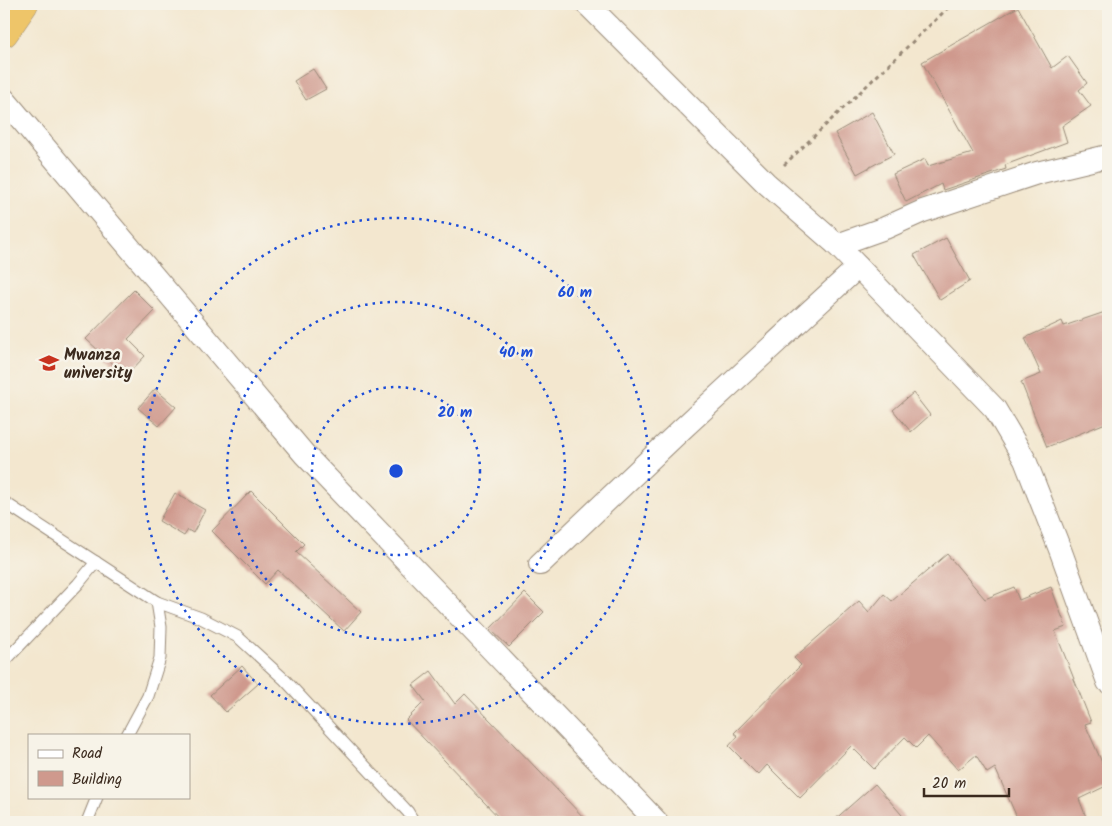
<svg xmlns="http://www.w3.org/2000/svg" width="1112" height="826" viewBox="0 0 1112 826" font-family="Kalam,sans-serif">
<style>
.building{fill:#cf998d}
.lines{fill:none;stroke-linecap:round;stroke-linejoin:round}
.service-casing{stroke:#978876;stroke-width:13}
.minor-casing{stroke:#978876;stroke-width:24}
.trunk-casing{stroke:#978876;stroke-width:29}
.path{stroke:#978876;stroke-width:3;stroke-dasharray:4 4;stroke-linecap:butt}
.service{stroke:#fff;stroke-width:11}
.minor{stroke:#fff;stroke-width:22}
.trunk{stroke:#eec569;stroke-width:28}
.ring{fill:none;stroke:#1d4ed8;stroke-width:2.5;stroke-dasharray:2.5 5}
.labels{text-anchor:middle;stroke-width:5;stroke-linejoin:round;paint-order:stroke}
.poi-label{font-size:16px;font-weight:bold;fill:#3b2a1e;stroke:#f7f3e8;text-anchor:start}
.centre{fill:#1d4ed8;stroke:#f7f3e8;stroke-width:2.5}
.ring-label{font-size:15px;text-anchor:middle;font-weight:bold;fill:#1d4ed8;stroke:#f7f3e8;stroke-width:5;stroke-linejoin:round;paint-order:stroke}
</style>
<rect width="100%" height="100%" fill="#f7f3e8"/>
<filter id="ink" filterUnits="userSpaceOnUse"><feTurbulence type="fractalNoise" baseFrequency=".02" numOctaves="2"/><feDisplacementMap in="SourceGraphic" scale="10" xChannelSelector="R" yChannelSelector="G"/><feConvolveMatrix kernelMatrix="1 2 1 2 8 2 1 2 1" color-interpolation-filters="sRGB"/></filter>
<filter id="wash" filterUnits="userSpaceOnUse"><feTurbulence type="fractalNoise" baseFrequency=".0096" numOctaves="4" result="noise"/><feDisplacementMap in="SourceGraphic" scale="20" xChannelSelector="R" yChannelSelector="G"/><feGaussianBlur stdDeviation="1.12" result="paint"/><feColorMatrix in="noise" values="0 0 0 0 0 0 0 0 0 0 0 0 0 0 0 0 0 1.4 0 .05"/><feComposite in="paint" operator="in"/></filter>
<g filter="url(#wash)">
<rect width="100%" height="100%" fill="#f3e7cf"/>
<g id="blocks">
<g class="building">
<path d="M1018 7 1052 68 1068 56 1087 83 1079 90 1091 106 1062 126 1067 142 1005 165 1006 169 943 190 941 184 906 202 893 174 925 159 928 166 973 153 922 62Z"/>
<path d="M313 69 326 89 306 100 294 81Z"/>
<path d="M872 112 894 154 857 174 835 133Z"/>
<path d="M946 238 970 281 940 300 914 255Z"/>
<path d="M134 290 155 311 128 339 145 356 126 376 86 339Z"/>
<path d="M1108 311V422L1047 447 1021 382 1041 374 1025 338 1062 321 1064 326Z"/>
<path d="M155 389 176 407 159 426 138 408Z"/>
<path d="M913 393 930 415 911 432 893 410Z"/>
<path d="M251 491 304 544 296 552 361 612 344 631 278 570 265 584 212 531Z"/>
<path d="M175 493 205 510 193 533 188 530 184 536 159 521Z"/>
<path d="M947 554 985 599 1014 587 1019 600 1051 587 1066 627 1055 631 1091 722 1085 724 1108 776V785L1079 799 1088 822H1019L995 768 987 773 976 755 958 770 928 736 916 748 905 737 874 769 851 746 800 798 767 765 758 775 729 746 738 736 734 733 801 665 794 658 859 601 869 612 884 594 892 601Z"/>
<path d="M525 593 544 612 509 647 490 629Z"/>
<path d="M242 666 258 684 226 712 210 695Z"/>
<path d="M431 671 455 704 465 694 588 822H503L406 720 425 701 413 685Z"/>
<path d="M875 784 908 822H832Z"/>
</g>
</g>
</g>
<g filter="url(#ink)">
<use href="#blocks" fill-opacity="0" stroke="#978876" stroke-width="1"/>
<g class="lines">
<defs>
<g id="service">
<path d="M4 502 157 602 201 618 238 637 285 680 408 812 414 822"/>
<path d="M4 662 78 584 96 562"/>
<path d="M127 735 148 696 160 658 161 627 157 602"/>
<path d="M87 822 97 797"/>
</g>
<g id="minor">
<path d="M587 4 766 183 837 245 995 409 1025 460 1061 552 1108 682"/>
<path d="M4 99 305 455 657 822"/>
<path d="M837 245 885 228 923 211 1037 173 1108 156"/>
<path d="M540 564 681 430 858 267"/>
</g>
<path id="trunk" d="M4 33 24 4"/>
</defs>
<use href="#service" class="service-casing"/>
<use href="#minor" class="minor-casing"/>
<use href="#trunk" class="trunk-casing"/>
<path class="path" d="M784 165 952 4"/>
<use href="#service" class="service"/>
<use href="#minor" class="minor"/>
<use href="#trunk" class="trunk"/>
</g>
</g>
<g class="ring">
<circle cx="396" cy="471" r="84"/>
<circle cx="396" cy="471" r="169"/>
<circle cx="396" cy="471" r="253"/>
</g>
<defs>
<symbol id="university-bare" viewBox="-9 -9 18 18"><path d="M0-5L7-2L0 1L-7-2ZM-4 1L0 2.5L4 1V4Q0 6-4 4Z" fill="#c8321e" stroke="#f7f3e8" stroke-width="2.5" paint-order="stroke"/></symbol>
</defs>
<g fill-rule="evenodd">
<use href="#university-bare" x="35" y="349" width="28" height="28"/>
</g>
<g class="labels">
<g class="poi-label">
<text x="64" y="360">Mwanza<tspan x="64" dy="18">university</tspan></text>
</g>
</g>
<circle cx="396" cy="471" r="8" class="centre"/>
<g class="ring-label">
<text x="575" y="297">60 m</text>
<text x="516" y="357">40 m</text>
<text x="455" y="417">20 m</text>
</g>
<rect width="1112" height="826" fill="none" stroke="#f7f3e8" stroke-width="20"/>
<rect x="28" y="734" width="162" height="65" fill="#f7f3e8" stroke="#aca397"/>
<rect x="38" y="750" width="25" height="8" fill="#ffffff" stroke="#aca397"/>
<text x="72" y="758" font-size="15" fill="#3b2a1e">Road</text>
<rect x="38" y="771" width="25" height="15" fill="#cf998d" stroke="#aca397"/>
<text x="72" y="784" font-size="15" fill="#3b2a1e">Building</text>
<path d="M924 788v8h85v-8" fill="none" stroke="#3b2a1e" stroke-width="2.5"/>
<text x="932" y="788" font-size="15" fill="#3b2a1e" stroke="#f7f3e8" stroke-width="4" paint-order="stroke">20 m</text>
</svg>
